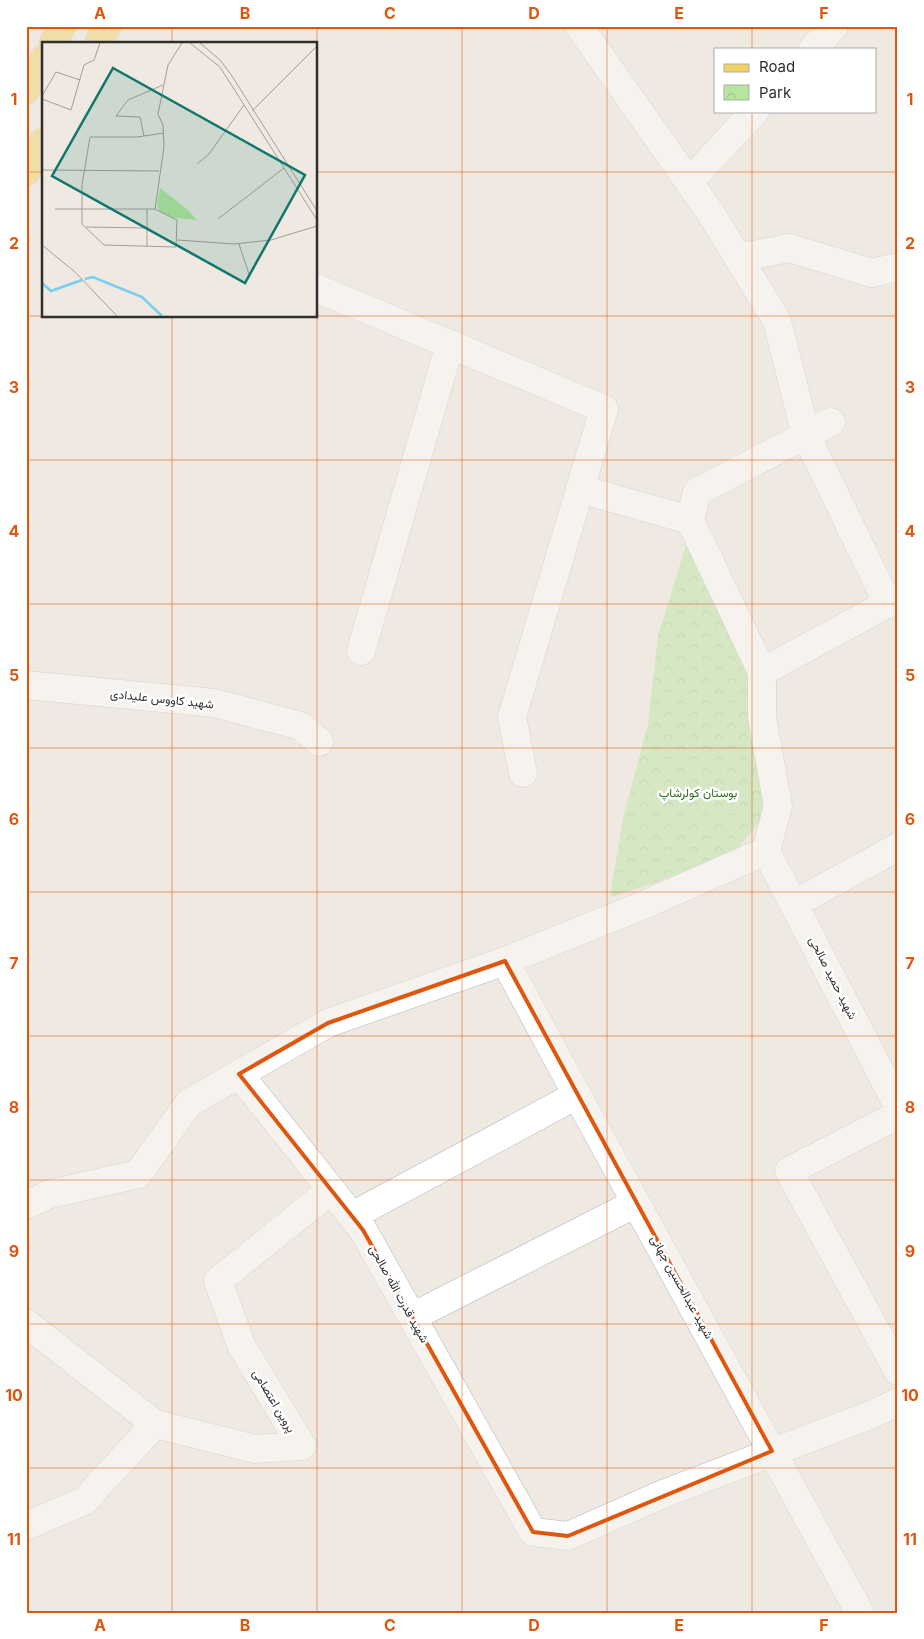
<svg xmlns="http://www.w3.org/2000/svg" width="924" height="1639" viewBox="0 0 924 1639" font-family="Inter,Vazirmatn,sans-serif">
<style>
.park{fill:url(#park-crowns)}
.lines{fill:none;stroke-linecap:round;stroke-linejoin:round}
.minor-casing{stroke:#b4b7c1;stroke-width:29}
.major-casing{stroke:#c9c9c9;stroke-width:29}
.minor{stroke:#fff;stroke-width:28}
.major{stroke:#f2d163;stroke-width:28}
.marked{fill:none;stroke:#df570e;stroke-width:4;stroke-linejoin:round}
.grid{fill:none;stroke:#df570e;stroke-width:1;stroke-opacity:0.55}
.labels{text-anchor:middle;stroke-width:5;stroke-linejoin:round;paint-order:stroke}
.street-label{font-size:12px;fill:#2e2e2e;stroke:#fff}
.park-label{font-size:12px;fill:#2c6e1b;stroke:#fff}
.inset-river{fill:none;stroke:#75cff0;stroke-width:2.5}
.inset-road{fill:none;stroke:#a29e99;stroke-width:1}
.view{fill:#0f766e;fill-opacity:0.15;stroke:#0f766e;stroke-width:2.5}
.inset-edge{fill:none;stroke:#2e2e2e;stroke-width:2.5}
.neatline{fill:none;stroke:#df570e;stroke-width:2}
.grid-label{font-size:16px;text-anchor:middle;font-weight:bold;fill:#df570e}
</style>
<defs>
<pattern id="park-crowns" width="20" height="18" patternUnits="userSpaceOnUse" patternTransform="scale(1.25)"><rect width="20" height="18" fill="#b6e59e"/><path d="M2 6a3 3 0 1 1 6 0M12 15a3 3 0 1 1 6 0" fill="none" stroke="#9dc588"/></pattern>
</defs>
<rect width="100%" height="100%" fill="#efe9e1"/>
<path class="park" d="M688 539 741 656 755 696 768 811 735 852 652 884 610 897 623 819 648 724 658 636Z"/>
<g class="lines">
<defs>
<g id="minor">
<path d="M579 26 710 212 777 321 806 435 888 604"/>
<path d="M813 49 834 26"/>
<path d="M689 182 755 111"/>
<path d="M738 258 789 248 872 273 898 267"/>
<path d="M316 288 604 409 512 717 523 773"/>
<path d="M580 489 690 520"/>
<path d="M361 651 450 344"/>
<path d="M762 672 690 520 697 492 831 422"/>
<path d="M26 685 214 703 301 726 319 742"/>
<path d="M766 851 778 806 762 717V672L898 598"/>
<path d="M766 851 898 1106"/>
<path d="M794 904 898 847"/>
<path d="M505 961 577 1095 860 1613"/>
<path d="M239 1074 363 1230 533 1532 568 1536 663 1494 873 1414 898 1402"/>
<path d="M898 1115 789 1171 898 1371"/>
<path d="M26 1205 50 1194 138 1174 189 1103 328 1023 505 961 639 907 766 851"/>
<path d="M352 1216 577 1095"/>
<path d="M412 1317 636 1203"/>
<path d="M26 1323 155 1424 255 1449 302 1446 242 1347 218 1281 331 1190"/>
<path d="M26 1526 84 1501 155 1424"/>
</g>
<g id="major">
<path d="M53 44 62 26"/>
<path d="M98 44 107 26"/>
<path d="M26 90 44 59"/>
<path d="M26 172 44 141"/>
</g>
</defs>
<use href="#minor" class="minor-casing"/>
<use href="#major" class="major-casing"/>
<use href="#minor" class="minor"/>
<use href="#major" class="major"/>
</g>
<path d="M0 0H924V1639H0ZM505 961 772 1451 568 1536 533 1532 363 1230 239 1074 328 1023Z" fill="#efe9e1" fill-opacity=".55" fill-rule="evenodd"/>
<path class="marked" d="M505 961 772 1451 568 1536 533 1532 363 1230 239 1074 328 1023Z"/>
<path class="grid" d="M172 26V44M317 26V1613M462 26V1613M607 26V1613M752 26V49M752 111V1613M26 172H44M316 172H898M26 316H44M172 316V1613M316 316H898M26 460H898M26 604H898M26 748H898M26 892H898M26 1036H898M26 1180H898M26 1324H898M26 1468H898"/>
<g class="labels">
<g class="street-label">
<text transform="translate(162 699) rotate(6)" y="4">شهید کاووس علیدادی</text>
<text transform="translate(833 978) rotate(63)" y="4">شهید حمید صالحی</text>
<text transform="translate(682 1287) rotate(61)" y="4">شهید عبدالحسین جهانی</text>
<text transform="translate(399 1294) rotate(61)" y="4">شهید قدرت الله صالحی</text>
<text transform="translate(274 1401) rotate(59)" y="4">پروین اعتصامی</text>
</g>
<g class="park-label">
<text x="698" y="797">بوستان کولرشاپ</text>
</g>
</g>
<g transform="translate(42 42)">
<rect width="275" height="275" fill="#efe9e1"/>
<path d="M118 146 146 168 155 178 132 176 118 170 115 163Z" fill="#b6e59e"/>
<path class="inset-river" d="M43 237 51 235 100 255 120 274M0 241 9 249 40 238"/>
<path class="inset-road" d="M148 1 178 25 275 178M158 1 178 18 190 34 275 169M0 54 14 30 38 38M0 57 29 68 42 23 52 18 58 1M210 69 275 4M102 94 98 75 74 74 86 58 121 43M155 122 167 112 202 63M0 128 117 129M13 167H113M113 167 135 178 134 205 62 203 40 182V143L48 95H95L122 91M113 167 122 105 121 83 116 72 126 23 140 1M176 177 242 126M44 185 105 186M135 198 192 202 229 198 275 184M197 202 207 232M0 203 33 230 75 274M105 204V167"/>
<path class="view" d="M71 26 263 133 203 241 10 134Z"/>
<rect width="275" height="275" class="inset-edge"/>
</g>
<rect width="924" height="1639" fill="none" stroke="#ffffff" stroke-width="55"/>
<rect x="714" y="48" width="162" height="65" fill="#ffffff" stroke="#ababab"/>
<rect x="724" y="64" width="25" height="8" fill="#f2d163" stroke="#ababab"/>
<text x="759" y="72" font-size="15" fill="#2e2e2e">Road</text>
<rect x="724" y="85" width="25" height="15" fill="url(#park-crowns)" stroke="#ababab"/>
<text x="759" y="98" font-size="15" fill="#2e2e2e">Park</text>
<rect x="28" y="28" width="868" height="1584" class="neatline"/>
<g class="grid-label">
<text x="100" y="19">A</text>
<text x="245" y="19">B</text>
<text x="390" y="19">C</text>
<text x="534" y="19">D</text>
<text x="679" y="19">E</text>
<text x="824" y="19">F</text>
<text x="14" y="105">1</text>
<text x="910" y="105">1</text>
<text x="14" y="249">2</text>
<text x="910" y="249">2</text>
<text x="14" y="393">3</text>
<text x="910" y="393">3</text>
<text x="14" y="537">4</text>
<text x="910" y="537">4</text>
<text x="14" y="681">5</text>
<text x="910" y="681">5</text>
<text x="14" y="825">6</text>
<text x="910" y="825">6</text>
<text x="14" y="969">7</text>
<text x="910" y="969">7</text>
<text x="14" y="1113">8</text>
<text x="910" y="1113">8</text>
<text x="14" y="1257">9</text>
<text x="910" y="1257">9</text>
<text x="14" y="1401">10</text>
<text x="910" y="1401">10</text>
<text x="14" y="1545">11</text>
<text x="910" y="1545">11</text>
<text x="100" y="1631">A</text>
<text x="245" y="1631">B</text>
<text x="390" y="1631">C</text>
<text x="534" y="1631">D</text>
<text x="679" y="1631">E</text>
<text x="824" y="1631">F</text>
</g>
</svg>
